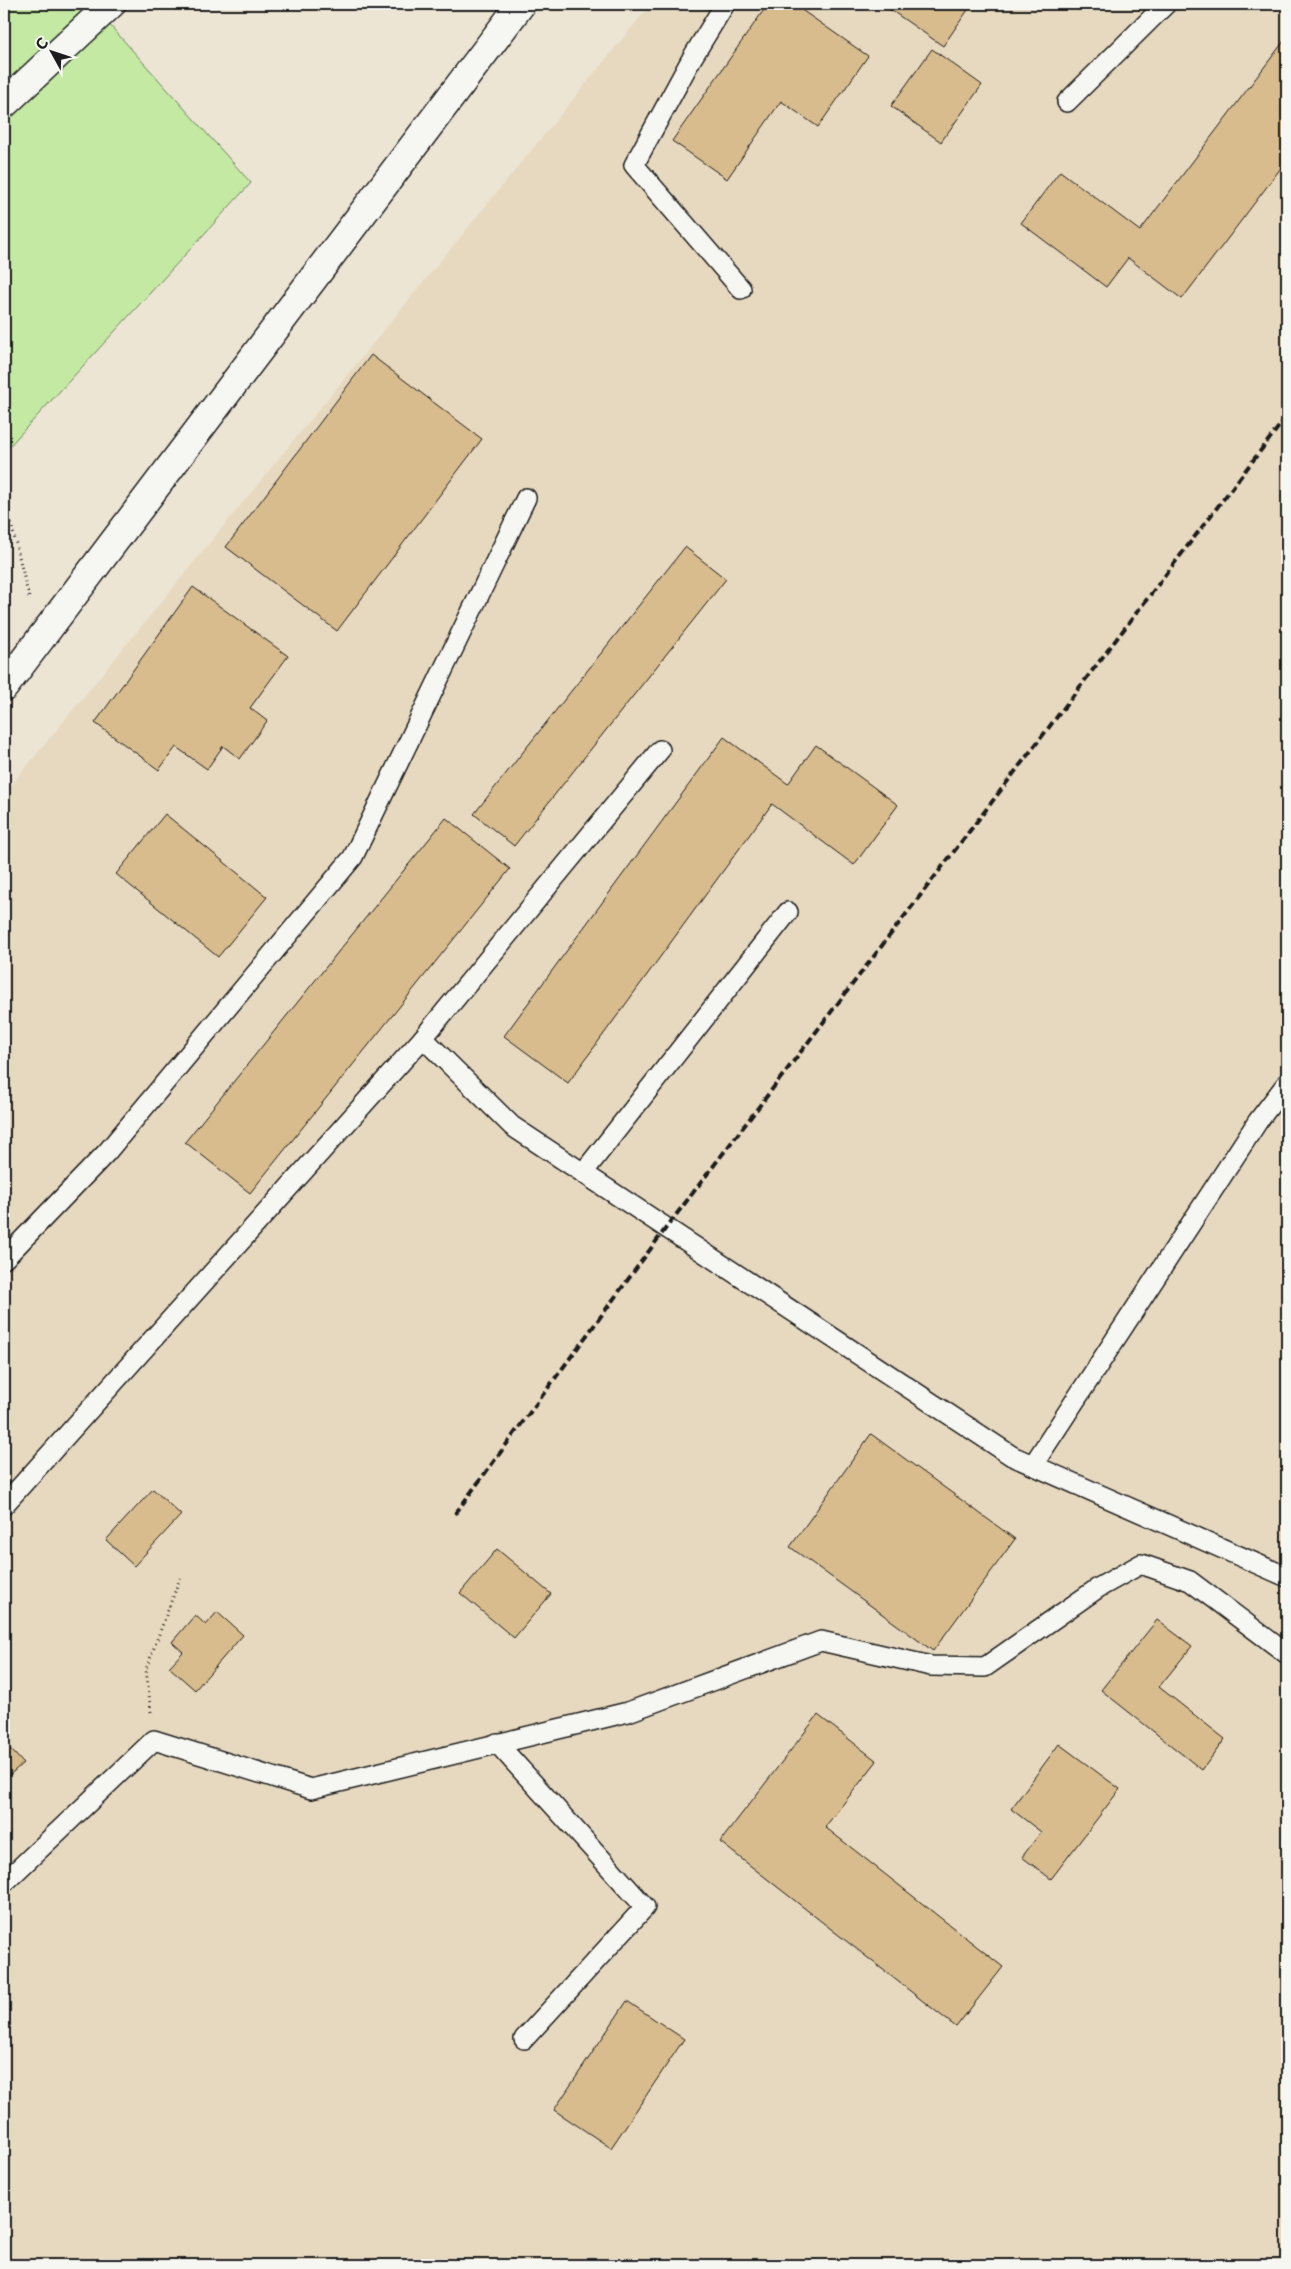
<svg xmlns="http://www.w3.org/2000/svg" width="1291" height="2269" viewBox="0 0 1291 2269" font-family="'Playpen Sans',sans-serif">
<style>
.built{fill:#e7d9bf}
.green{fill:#c3e9a3;stroke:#708260}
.building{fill:#d8bc8d;stroke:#1c1c1c}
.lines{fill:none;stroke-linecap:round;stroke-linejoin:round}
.lane-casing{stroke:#1c1c1c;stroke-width:22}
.street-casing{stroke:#1c1c1c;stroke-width:31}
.path{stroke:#1c1c1c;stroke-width:3;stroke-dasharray:1 4;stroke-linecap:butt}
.lane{stroke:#f6f6f2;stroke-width:19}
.street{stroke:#f6f6f2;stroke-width:28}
.rail{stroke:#1c1c1c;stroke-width:4;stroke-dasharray:8 4;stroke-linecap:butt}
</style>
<rect width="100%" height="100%" fill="#ede5d4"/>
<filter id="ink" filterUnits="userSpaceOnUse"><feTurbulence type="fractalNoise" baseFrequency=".02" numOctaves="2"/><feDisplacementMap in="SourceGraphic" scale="10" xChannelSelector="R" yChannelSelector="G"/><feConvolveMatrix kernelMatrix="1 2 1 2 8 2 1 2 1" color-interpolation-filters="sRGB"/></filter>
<g filter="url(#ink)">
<path class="built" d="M651 4H1287V2265H4V794Z"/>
<path class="green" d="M4 4H91L251 183 4 452Z"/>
<g class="building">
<path d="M768 4H793L868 56 818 127 781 101 727 179 672 141Z"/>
<path d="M882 4H972L943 46Z"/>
<path d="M1287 37V160L1182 299 1128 258 1106 287 1021 223 1060 171 1140 231Z"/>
<path d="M932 49 982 85 941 142 891 106Z"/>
<path d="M371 355 482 439 337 631 226 547Z"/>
<path d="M685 547 726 579 514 846 474 814Z"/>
<path d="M193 587 288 656 250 708 267 721 240 759 223 746 207 769 176 747 159 770 95 723Z"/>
<path d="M724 737 788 784 816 745 898 805 854 865 772 804 568 1083 504 1036Z"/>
<path d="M165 814 267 897 218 957 116 874Z"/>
<path d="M446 818 510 869 250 1193 185 1142Z"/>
<path d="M871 1434 1015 1539 933 1651 790 1547Z"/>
<path d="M153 1489 181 1515 134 1566 106 1540Z"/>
<path d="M497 1549 551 1594 514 1638 460 1593Z"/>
<path d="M217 1612 243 1635 195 1690 169 1667 183 1652 172 1642 195 1615 206 1625Z"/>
<path d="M1157 1620 1192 1646 1159 1687 1225 1739 1202 1770 1101 1690Z"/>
<path d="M818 1715 877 1761 825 1827 1003 1967 956 2027 720 1842Z"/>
<path d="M4 1742 23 1763 4 1780Z"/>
<path d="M1059 1744 1120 1789 1051 1879 1022 1857 1041 1832 1011 1809Z"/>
<path d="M627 2001 684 2039 611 2148 554 2110Z"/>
</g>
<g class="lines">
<defs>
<g id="lane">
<path d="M725 4 692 58 634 165 741 289"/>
<path d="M1067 102 1166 4"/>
<path d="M423 1038 660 750"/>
<path d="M583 1173 788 912"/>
<path d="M4 1259 107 1152 353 857 526 498"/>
<path d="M1033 1465 1258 1121 1287 1083"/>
<path d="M4 1505 423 1038 512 1126 1012 1456 1287 1577"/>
<path d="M497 1743 645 1907 524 2039"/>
<path d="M4 1883 154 1740 311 1789 628 1712 821 1641 931 1666 985 1667 1098 1588 1141 1564 1190 1581 1287 1654"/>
</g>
<g id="street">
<path d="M4 104 111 4"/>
<path d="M4 687 521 4"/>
</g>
</defs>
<use href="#lane" class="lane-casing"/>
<use href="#street" class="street-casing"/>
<g class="path">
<path d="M4 494 29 598"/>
<path d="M151 1712 146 1669 180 1578"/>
</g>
<use href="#lane" class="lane"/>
<use href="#street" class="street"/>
<path class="rail" d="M455 1514 666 1228 1287 416"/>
</g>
</g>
<rect width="1291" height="2269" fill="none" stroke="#f6f6f2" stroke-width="20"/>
<rect x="10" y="10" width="1271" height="2249" fill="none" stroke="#1c1c1c" stroke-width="2" filter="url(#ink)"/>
<g transform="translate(52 52) rotate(310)" stroke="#f6f6f2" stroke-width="4" paint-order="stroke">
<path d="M0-4L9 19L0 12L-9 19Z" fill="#1c1c1c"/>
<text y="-8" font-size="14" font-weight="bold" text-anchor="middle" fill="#1c1c1c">С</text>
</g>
</svg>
